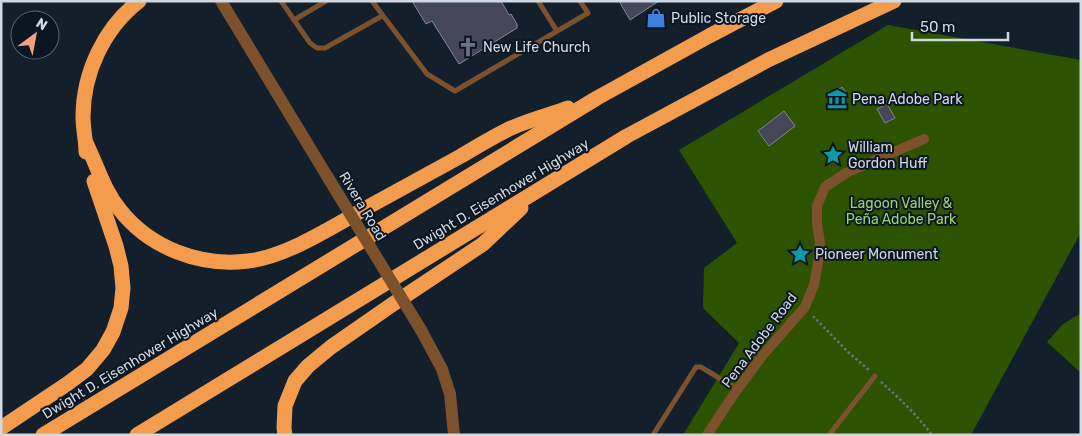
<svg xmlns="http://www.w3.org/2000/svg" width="1082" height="436" viewBox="0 0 1082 436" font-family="Rubik,sans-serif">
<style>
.green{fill:#2d5301}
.building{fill:#454758;stroke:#84869a}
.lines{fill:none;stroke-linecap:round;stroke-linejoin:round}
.path{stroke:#6a737f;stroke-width:2.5;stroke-dasharray:2.5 2.5;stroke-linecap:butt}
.service{stroke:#7d512b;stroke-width:5}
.minor{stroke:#7d512b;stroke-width:10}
.tertiary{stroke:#7d512b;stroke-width:12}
.motorway{stroke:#f49c4e;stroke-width:15}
.tertiary-bridge{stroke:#7d512b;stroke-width:12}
.labels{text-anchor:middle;stroke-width:4;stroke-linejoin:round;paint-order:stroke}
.poi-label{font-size:14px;fill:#d0d8e1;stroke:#0b1622;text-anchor:start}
.street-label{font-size:14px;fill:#d0d8e1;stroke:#0b1622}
.park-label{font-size:14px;fill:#9ad46f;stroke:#0b1622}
</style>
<rect width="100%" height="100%" fill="#141f2c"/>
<g class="green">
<path d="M888 25 1081 60V232L971 435H683L739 343 703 308 704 268 737 243 679 150Z"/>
<path d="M1081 313V373L1047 342 1063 324Z"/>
</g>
<g class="building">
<path d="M412 1H501L509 15 511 14 517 24V28L459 64 432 21 426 24Z"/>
<path d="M619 1H659L630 20Z"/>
<path d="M842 87 848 95 835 105 829 97Z"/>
<path d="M887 104 895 118 885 123 877 109Z"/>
<path d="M784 111 795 126 769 146 758 131Z"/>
</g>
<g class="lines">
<g class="path">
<path d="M813 316 848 352 870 371"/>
<path d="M881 382C899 398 917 415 932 435"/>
</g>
<g class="service">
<path d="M281 1 310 43 317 48H325L382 16"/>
<path d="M372 1 427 74 455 91 588 13 580 1"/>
<path d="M538 1 557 31"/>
<path d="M294 20 326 1"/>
<path d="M653 435 696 367H701L737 389"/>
<path d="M829 435 875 376"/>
</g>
<path class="minor" d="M707 435 734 394 762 356 805 307 814 285 818 263 820 243 817 223V206L825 187 846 173 924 139"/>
<g class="tertiary">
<path d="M221 1 327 176"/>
<path d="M421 330 442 369 450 394 454 435"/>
</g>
<g class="motorway">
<path d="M86 143C97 165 103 189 120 210 150 248 200 267 248 261 286 257 334 226 368 207 399 190 430 173 461 156 476 147 491 138 507 130 525 121 549 115 568 108"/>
<path d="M86 152C86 140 83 129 83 117 83 73 104 28 139 1"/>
<path d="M1 428 67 384 87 369 103 350 113 332 121 308 123 288 121 266 116 246 94 181"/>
<path d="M43 435 597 98 709 36 776 1"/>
<path d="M137 435 627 136 768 60 894 1"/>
<path d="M285 435 284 428 285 406 295 381 308 366 331 347 393 304 483 244 521 208"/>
</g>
<path class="tertiary-bridge" d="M327 176 421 330"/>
</g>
<defs>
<symbol id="shop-bare" viewBox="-9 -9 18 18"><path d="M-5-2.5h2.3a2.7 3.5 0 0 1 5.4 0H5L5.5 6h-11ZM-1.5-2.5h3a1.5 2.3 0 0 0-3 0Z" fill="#3f7fe0" stroke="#0b1622" stroke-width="2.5" paint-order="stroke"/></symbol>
<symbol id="church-bare" viewBox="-9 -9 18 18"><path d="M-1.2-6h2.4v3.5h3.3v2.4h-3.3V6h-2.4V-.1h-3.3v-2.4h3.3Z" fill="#6b7280" stroke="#0b1622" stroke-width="2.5" paint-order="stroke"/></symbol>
<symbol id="museum-bare" viewBox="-9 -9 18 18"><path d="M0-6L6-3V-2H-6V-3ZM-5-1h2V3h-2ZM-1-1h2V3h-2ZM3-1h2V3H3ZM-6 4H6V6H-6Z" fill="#0f9aa8" stroke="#0b1622" stroke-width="2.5" paint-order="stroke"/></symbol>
<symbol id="sight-bare" viewBox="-9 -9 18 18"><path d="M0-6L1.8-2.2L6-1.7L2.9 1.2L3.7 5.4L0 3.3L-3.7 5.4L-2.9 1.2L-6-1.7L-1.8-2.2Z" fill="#0f9aa8" stroke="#0b1622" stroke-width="2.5" paint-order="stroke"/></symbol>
</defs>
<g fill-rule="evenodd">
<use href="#shop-bare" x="642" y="4" width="28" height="28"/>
<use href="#church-bare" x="454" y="33" width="28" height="28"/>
<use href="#museum-bare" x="823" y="85" width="28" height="28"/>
<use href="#sight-bare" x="819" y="141" width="28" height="28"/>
<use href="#sight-bare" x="786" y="240" width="28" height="28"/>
</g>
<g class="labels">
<g class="poi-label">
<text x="671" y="23">Public Storage</text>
<text x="483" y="52">New Life Church</text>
<text x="852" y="104">Pena Adobe Park</text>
<text x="848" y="152">William<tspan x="848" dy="16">Gordon Huff</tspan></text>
<text x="815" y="259">Pioneer Monument</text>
</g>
<g class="street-label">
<text transform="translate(501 194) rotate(-31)" y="5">Dwight D. Eisenhower Highway</text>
<text transform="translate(363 206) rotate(59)" y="5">Rivera Road</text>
<text transform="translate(759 340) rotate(-53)" y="5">Pena Adobe Road</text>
<text transform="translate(130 363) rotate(-31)" y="5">Dwight D. Eisenhower Highway</text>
</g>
<g class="park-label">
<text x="901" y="208">Lagoon Valley &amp;<tspan x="901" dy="16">Peña Adobe Park</tspan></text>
</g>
</g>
<rect width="1082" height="436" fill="none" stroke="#d0d8e1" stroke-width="5"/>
<g transform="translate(35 35) rotate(32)"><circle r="24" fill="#0b1622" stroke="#5a646e"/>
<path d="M0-4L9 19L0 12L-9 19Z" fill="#f3a081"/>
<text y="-8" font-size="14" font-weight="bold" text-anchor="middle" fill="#d0d8e1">N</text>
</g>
<path d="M912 32v8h96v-8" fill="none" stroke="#d0d8e1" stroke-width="2.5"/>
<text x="920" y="32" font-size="15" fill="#d0d8e1" stroke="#0b1622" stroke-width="4" paint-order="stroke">50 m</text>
</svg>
